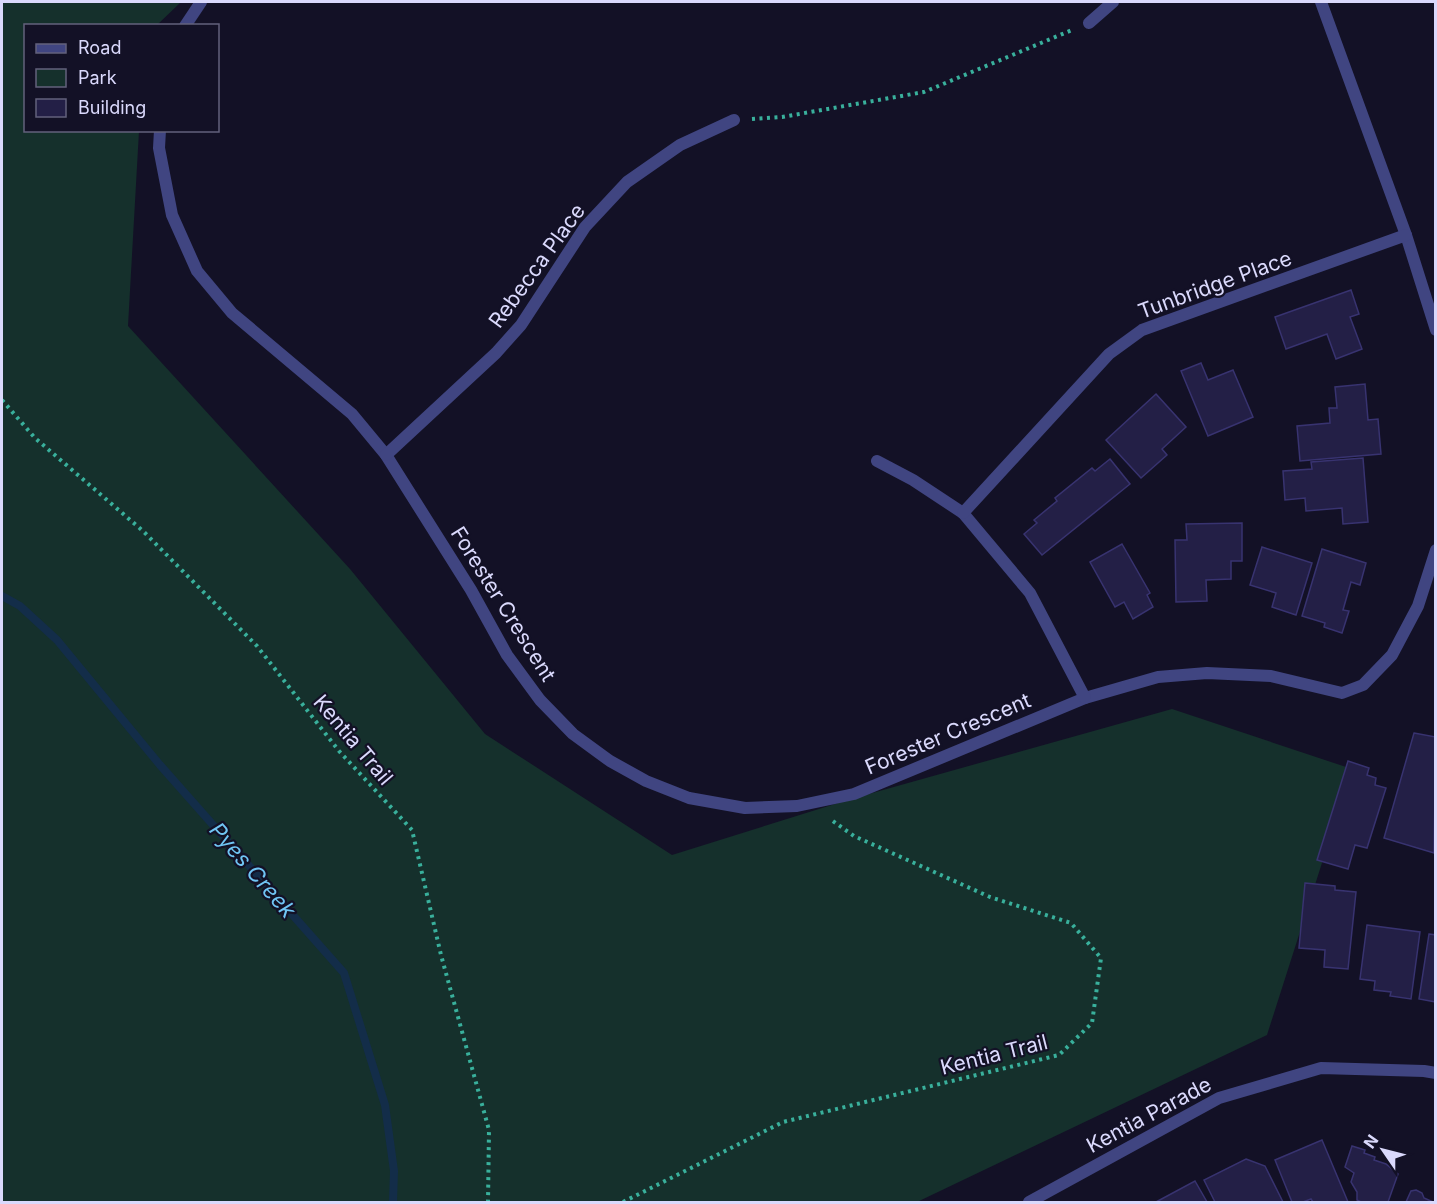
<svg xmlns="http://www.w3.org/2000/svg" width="1437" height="1204" viewBox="0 0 1437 1204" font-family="Inter,sans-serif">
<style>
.green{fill:#15302c}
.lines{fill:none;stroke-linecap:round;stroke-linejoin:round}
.stream{stroke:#132d49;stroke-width:8}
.building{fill:#231f46;stroke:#383370;stroke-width:1.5}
.path{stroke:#39b09c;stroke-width:4;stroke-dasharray:3 4.5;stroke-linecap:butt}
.street{stroke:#404581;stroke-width:12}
.labels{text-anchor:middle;stroke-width:4.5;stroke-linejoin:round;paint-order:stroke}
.street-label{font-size:21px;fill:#dad9fc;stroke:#131126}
.water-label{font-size:22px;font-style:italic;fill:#70c5f4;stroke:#131126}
</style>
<rect width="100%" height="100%" fill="#131126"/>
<path class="green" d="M2 2H181L157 25 26 26V130L139 131 128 326 350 569 485 734 672 855 851 799 1172 709 1352 769 1267 1035 917 1202H2Z"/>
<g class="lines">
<path class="stream" d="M2 596 20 606 57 640 160 765 344 973 385 1105 394 1171 393 1202"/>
</g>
<g class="building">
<path d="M1351 290 1359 314 1350 317 1362 349 1336 359 1327 334 1286 349 1275 317Z"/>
<path d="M1201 363 1208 380 1233 370 1253 417 1208 436 1181 371Z"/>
<path d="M1365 384 1368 420 1378 419 1381 454 1300 461 1297 426 1330 423 1329 408H1337L1335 387Z"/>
<path d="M1156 394 1186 427 1162 449 1167 455 1141 478 1106 440Z"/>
<path d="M1363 458 1368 522 1343 524 1342 508 1306 511 1305 498 1285 500 1283 471 1312 469 1311 462Z"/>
<path d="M1110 459 1130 484 1042 555 1024 534 1037 523 1034 520 1057 501 1055 498 1092 468 1095 471Z"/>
<path d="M1242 523V561H1231V579L1206 580 1207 601 1176 602 1175 540H1187L1186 524Z"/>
<path d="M1122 544 1150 593 1147 595 1153 607 1133 619 1124 602 1115 607 1090 562Z"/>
<path d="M1262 547 1312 563 1296 615 1272 607 1276 593 1250 585Z"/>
<path d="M1322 549 1366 563 1360 585 1351 582 1343 610 1349 611 1342 633 1324 627 1325 623 1302 616Z"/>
<path d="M1414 733 1436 737 1434 853 1384 838Z"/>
<path d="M1348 761 1369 768 1367 775 1376 778 1375 785 1386 788 1367 848 1355 845 1348 869 1317 860Z"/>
<path d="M1305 883 1335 886V890L1356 892 1348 969 1324 967 1325 950 1299 948Z"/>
<path d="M1367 925 1420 932 1411 999 1390 996 1391 992 1374 990 1375 981 1360 979Z"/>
<path d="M1429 934 1436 935V1002L1419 999Z"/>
<path d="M1322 1140 1348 1202H1313L1311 1199 1303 1202H1292L1275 1160Z"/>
<path d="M1352 1146 1365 1150 1364 1153 1375 1157 1374 1160 1386 1164 1398 1174 1388 1202H1361L1357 1200V1192L1351 1182 1354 1173 1345 1167Z"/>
<path d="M1246 1159 1265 1166 1283 1202H1215L1204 1180Z"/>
<path d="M1195 1181 1207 1202H1156Z"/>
<path d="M1416 1190 1422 1193 1424 1198 1433 1202H1406L1411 1191Z"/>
</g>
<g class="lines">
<g class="path">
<path d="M752 119 782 117 924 92 1072 30"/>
<path d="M2 400 35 438 143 531 257 646 339 751 412 830 441 955 489 1130 488 1202"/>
<path d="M623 1202 783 1122 1059 1055 1092 1023 1101 958 1071 923 990 897 854 836 830 819"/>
</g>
<g class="street">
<path d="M1321 2 1406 235 1436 330"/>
<path d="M1089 23 1113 2"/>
<path d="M185 26 201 2"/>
<path d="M160 130 159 148 172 215 197 271 232 313 352 414 386 455 471 590 507 655 540 700 573 734 610 761 646 781 689 798 745 808 797 806 854 794 1085 698 1158 677 1207 673 1271 676 1342 693 1363 685 1392 655 1418 606 1436 550"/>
<path d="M386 455 496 353 521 325 585 227 627 182 680 145 734 120"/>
<path d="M877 461 913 480 963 513 1030 593 1085 698"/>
<path d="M963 513 1109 354 1142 330 1406 235"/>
<path d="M1029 1202 1219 1098 1321 1068 1424 1071 1436 1073"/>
</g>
</g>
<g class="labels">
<g class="street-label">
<text transform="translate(537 266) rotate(-54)" y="7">Rebecca Place</text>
<text transform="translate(1215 285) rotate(-20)" y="7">Tunbridge Place</text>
<text transform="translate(503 604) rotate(58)" y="7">Forester Crescent</text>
<text transform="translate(948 734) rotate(-23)" y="7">Forester Crescent</text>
<text transform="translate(353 740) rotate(50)" y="7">Kentia Trail</text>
<text transform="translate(994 1055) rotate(-14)" y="7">Kentia Trail</text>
<text transform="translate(1149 1115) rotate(-28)" y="7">Kentia Parade</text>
</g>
<g class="water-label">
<text transform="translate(253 870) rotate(49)" y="8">Pyes Creek</text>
</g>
</g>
<rect width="1437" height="1204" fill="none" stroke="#dad9fc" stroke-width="6"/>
<rect x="24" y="24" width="195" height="108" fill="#131126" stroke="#63617c" stroke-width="1.5"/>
<rect x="36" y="44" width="30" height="9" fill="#404581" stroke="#63617c" stroke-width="1.5"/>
<text x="78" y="54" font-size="18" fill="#dad9fc">Road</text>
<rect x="36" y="69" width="30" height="18" fill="#15302c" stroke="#63617c" stroke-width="1.5"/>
<text x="78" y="84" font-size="18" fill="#dad9fc">Park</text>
<rect x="36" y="99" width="30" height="18" fill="#231f46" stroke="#63617c" stroke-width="1.5"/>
<text x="78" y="114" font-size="18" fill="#dad9fc">Building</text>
<g transform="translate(1383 1150) rotate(305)" stroke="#131126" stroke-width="4.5" paint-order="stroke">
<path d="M0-4.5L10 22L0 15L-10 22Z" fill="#dad9fc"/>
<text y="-9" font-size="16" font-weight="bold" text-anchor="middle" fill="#dad9fc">N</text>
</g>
</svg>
